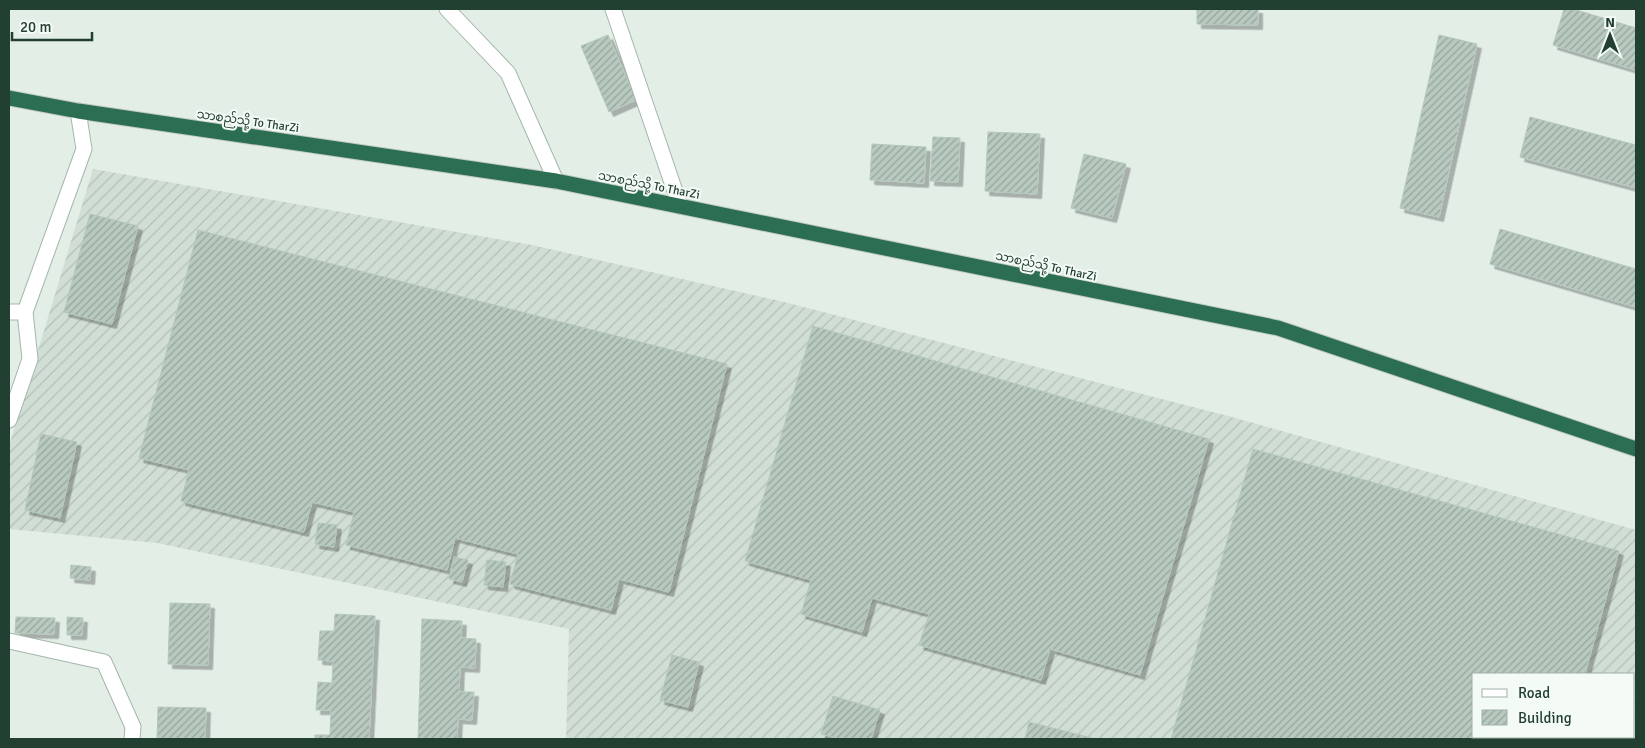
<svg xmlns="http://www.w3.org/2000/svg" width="1645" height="748" viewBox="0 0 1645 748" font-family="Signika,'Noto Sans Myanmar',sans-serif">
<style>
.industrial{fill:url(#industrial-furrows);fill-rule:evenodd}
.building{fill:url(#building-hatch);stroke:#b5c8bc;filter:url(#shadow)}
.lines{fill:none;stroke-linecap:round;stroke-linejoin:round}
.minor-casing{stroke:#a5b6ad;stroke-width:17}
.highway-casing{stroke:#c1cac5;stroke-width:17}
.minor{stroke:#fff;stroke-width:15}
.highway{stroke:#2c6e51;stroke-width:15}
.labels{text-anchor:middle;stroke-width:4;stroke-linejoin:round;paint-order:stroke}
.street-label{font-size:12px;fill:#224031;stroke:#f4faf6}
</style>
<defs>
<pattern id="industrial-furrows" width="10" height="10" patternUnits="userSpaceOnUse" patternTransform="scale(1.25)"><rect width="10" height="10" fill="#d1ded5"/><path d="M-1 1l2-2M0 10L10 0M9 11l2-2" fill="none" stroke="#b3c0b7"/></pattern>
<pattern id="building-hatch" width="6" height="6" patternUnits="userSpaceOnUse" patternTransform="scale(1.25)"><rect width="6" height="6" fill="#b8c9bf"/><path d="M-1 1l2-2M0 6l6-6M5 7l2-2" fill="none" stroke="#95a59c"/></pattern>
<filter id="shadow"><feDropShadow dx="4.5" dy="4.5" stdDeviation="0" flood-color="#0004"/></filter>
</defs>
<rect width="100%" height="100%" fill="#e3eee7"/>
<path class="industrial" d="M93 169 532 245 788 303 1232 417 1636 530V739H566L569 629 157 543 9 529V446ZM1474 674H1634V737H1474Z"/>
<g class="building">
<path d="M1197 9H1258V25L1197 24Z"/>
<path d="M1564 9H1573L1636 28V70L1553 45Z"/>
<path d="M608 35 636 100 609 112 581 46Z"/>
<path d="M1439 35 1477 44 1439 217 1400 208Z"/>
<path d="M1530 117 1636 145V188L1520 157Z"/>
<path d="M988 132 1040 134 1037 194 985 191Z"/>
<path d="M933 137 960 138 958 182 930 181Z"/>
<path d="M872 144 926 147 924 183 870 180Z"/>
<path d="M1084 154 1126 164 1112 218 1071 208Z"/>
<path d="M90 214 138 226 112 324 64 312Z"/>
<path d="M1500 229 1636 269V307L1490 264Z"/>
<path d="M198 230 727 364 669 592 619 579 611 610 510 584 518 554 455 538 447 570 346 545 354 512 312 502 304 532 181 501 189 470 139 458Z"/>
<path d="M813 326 1209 439 1140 675 1050 649 1041 680 919 645 929 614 872 598 862 632 801 614 811 580 745 561Z"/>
<path d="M41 434 77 442 60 518 25 510Z"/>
<path d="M1253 449 1619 551 1585 674H1474V737H1567L1566 739H1171Z"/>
<path d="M318 523 337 525 334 547 315 544Z"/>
<path d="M454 557 468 560 462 582 449 579Z"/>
<path d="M487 560 506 562 503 587 484 585Z"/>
<path d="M71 565 91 567 90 580 70 578Z"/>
<path d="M170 603 210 604 208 665 168 664Z"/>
<path d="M335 614 375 616 369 739H315V735H330L331 710H316L318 682 332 683 333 661 318 660 320 631H334Z"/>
<path d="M16 617 55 618 54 634 15 633Z"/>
<path d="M67 617 83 618 82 635H67Z"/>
<path d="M422 619 462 621 461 638 476 639 475 668 460 667 459 692H474L472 720 458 719 457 739H418Z"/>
<path d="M672 655 699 662 688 707 660 700Z"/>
<path d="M833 696 880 710 871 739H840L821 734Z"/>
<path d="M158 707 206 708 205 739H157Z"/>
<path d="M1029 722 1096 739H1025Z"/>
</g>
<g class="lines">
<defs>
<g id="minor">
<path d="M447 9 508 73 556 181"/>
<path d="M613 9 680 206"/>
<path d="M9 312H25L84 149 78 111"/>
<path d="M9 420 30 359 25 312"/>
<path d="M9 641 104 662 133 727 132 739"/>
<path d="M1593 739H1594"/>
</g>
<path id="highway" d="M9 98 78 111 556 181 1278 328 1636 449"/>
</defs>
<use href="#minor" class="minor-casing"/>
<use href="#highway" class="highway-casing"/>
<use href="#minor" class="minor"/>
<use href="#highway" class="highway"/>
</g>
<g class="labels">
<g class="street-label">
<text transform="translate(248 121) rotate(8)" y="4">သာစည်သို့ To TharZi</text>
<text transform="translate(649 185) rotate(11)" y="4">သာစည်သို့ To TharZi</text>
<text transform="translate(1046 266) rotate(12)" y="4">သာစည်သို့ To TharZi</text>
</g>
</g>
<rect width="1645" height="748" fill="none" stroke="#224031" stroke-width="20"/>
<rect x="1472" y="673" width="162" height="65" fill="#f4faf6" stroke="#a0b0a7"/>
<rect x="1482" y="689" width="25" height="8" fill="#ffffff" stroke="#a0b0a7"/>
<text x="1518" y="698" font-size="15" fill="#224031">Road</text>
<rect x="1482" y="710" width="25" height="15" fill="url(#building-hatch)" stroke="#a0b0a7"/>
<text x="1518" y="723" font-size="15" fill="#224031">Building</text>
<g transform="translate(1610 35)" stroke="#f4faf6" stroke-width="4" paint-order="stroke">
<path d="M0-4L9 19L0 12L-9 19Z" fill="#224031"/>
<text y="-8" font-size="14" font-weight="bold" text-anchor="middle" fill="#224031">N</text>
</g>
<path d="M12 32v8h80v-8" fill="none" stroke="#224031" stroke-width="2.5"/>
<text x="20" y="32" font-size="15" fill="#224031" stroke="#f4faf6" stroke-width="4" paint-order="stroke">20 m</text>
</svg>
